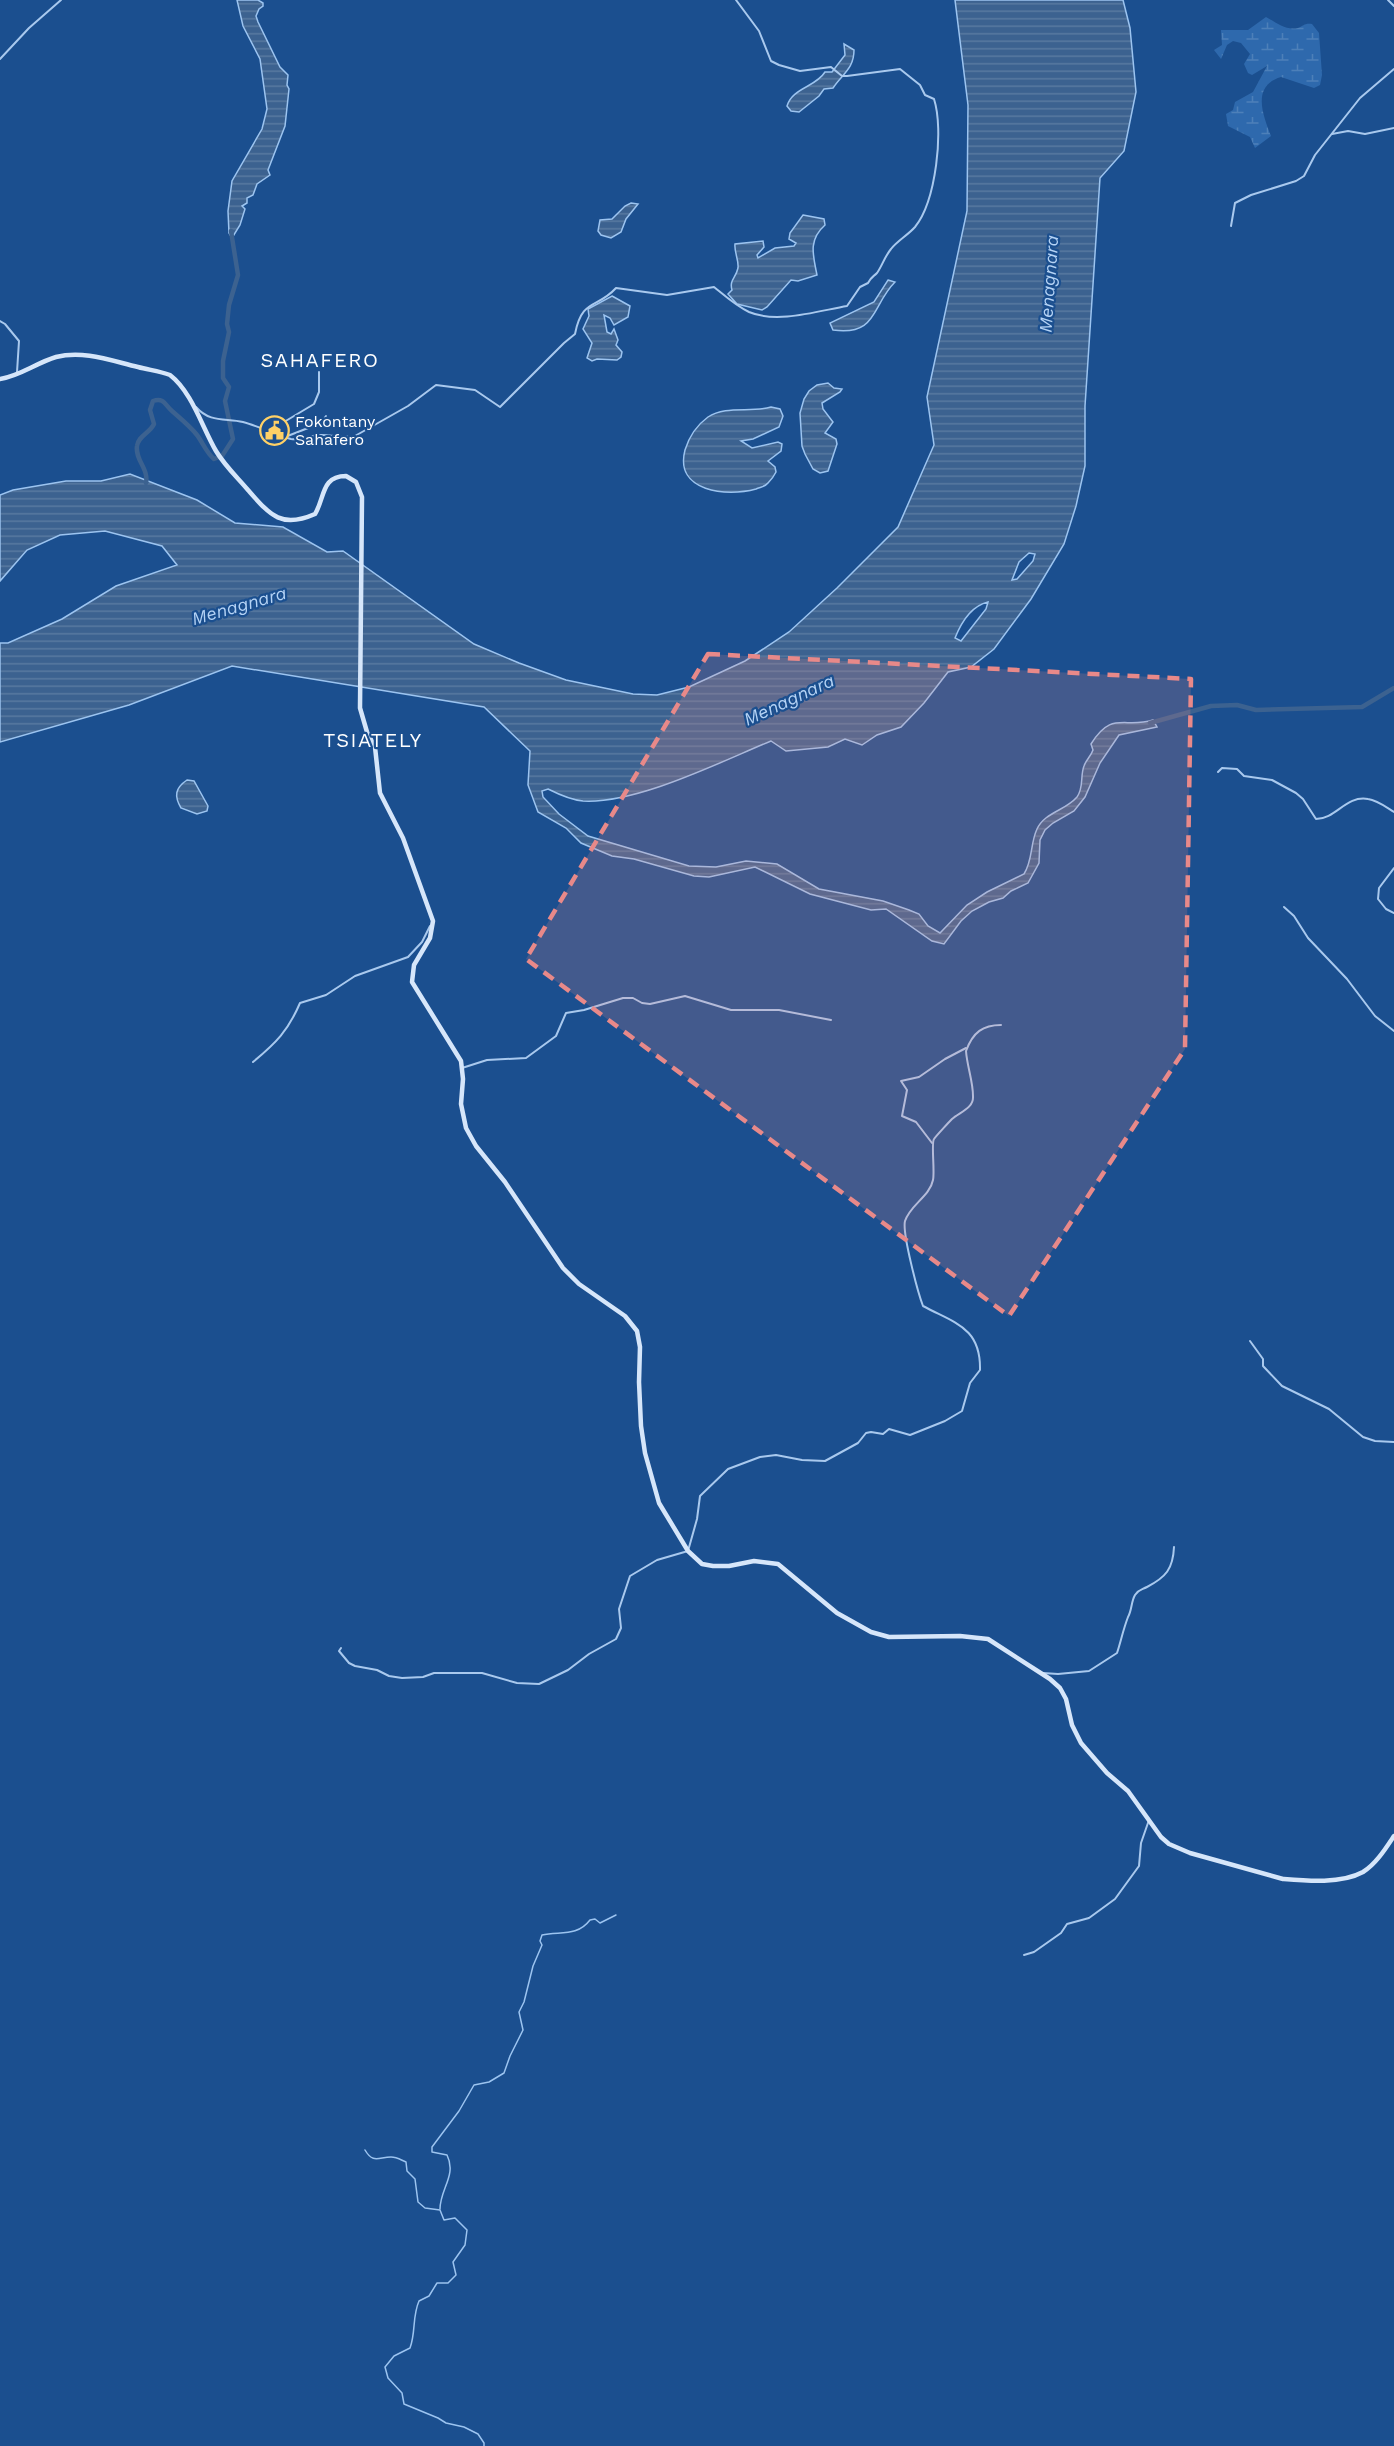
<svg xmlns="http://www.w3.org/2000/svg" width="1394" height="2446" viewBox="0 0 1394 2446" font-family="'Work Sans',sans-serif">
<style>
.wetland{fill:url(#wetland-marsh)}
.water{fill:url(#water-rules);stroke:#9cc4f0;stroke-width:1.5;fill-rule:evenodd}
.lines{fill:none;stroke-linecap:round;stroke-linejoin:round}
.stream{stroke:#9cc4f0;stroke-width:1.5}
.river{stroke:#3c6290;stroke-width:4.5}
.minor{stroke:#a9c9ee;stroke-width:2}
.secondary{stroke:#d6e6fa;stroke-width:4.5}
.marked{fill:#e88989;fill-opacity:0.2;stroke:#e88989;stroke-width:4.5;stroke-dasharray:12 8;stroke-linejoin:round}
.labels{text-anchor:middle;stroke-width:4.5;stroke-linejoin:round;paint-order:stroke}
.poi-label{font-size:16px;fill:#fff;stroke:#1b4f8f;text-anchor:start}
.water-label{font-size:18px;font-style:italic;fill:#b5d3f5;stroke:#1b4f8f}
.quarter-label{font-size:20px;letter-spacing:1.5px;fill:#fff;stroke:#1b4f8f}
</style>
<defs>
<pattern id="wetland-marsh" width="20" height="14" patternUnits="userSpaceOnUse" patternTransform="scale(1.5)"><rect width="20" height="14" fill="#2e69ad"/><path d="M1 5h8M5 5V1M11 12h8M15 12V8" fill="none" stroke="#4d80b9"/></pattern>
<pattern id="water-rules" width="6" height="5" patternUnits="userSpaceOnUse" patternTransform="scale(1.5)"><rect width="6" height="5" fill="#3c6290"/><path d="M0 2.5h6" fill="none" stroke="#597aa1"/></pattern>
</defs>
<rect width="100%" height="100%" fill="#1b4f8f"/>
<path class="wetland" d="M1266 17C1275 22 1286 31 1298 28 1304 26 1304 23 1312 24L1319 33 1322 75 1320 85 1314 88 1281 77C1251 86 1263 115 1271 136L1255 148 1250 137 1228 126 1226 114 1233 110 1235 102 1253 92 1267 66 1252 75 1248 73 1244 64 1250 54 1241 43 1233 41 1227 45 1221 59 1214 50 1222 45 1221 30H1248Z"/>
<g class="water">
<path d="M237 0H258L263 3V6L259 9 256 16 258 22 280 67 288 75 287 85 289 89 285 126 268 170 270 175 257 184 253 195 247 198V203L242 206 245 209 240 225 232 238 229 233 228 211 232 181 262 129 267 109 260 59 243 26Z"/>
<path d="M955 0H1123L1130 28 1136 92 1124 151 1100 178 1085 406V466L1076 506 1064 544 1031 599 994 649 971 667 948 672 924 703 901 727 877 735 862 745 845 739 828 747 786 751 771 741C720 762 637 804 583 801 571 800 560 795 548 789L542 791 543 797 559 814 588 836 689 866 716 867 746 861 777 864 819 889 883 901 909 910 919 914 928 926 940 933 967 905 987 892 1024 874C1033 860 1030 844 1037 829 1045 812 1065 811 1077 797 1084 788 1080 776 1084 766 1086 760 1091 756 1093 750L1091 744C1112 710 1124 729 1153 720L1157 727 1119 735 1100 763 1085 797 1074 811 1053 823 1045 830 1040 840 1039 863 1028 883 1011 891 1003 898 989 902 972 911 961 921 944 944 932 941 886 909 871 910 810 894 755 867 709 877 694 876 634 859 612 856 581 843 566 828 538 812 528 785 530 751 484 707 232 666 129 705 0 742V643H8L62 619 116 586 177 565 162 546 105 531 60 535 27 550 0 581V495L13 490 66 481H101L130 474 197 500 235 523 283 527 327 552 343 551 474 644 519 663 566 680 633 694 657 695 689 687 745 661 789 632 837 588 898 527 934 445 927 397 967 211 968 105ZM1029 553 1035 554 1033 561 1017 579 1012 580 1019 562ZM988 602 986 609 961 641 955 638C961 623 971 606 988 602Z"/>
<path d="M844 44 854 50C854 69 842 74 833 88L824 89 819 96 799 112 791 111 787 106C792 88 816 87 825 72H832L845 55Z"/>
<path d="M631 203 638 204 626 219 621 232 611 238 601 235 598 231 600 220 612 219 625 206Z"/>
<path d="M803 215 824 219 825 225C808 240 813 255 817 275L798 281 791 280 767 307 762 310 737 304 728 294 732 290C729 280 736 278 738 268 739 260 734 252 735 244L763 241 764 247 757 255 758 258 775 248 794 246 796 243 789 239 790 233Z"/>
<path d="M888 280 895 282C871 306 878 336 833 330L830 323 874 302Z"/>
<path d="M612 296 630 306 628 317 614 325 610 318 604 315 607 332 611 334 614 329 618 340 616 345 622 352 621 357 617 360 597 359 592 361 587 358 592 343 583 329 589 316 588 309Z"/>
<path d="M828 383 834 388 842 389 840 392 822 403 823 409 833 422 825 433 836 439 837 444 828 471 820 473 813 469 805 454 802 446 800 413 804 399 809 391 817 385Z"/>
<path d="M771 407 780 409 783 416 779 427 753 439 741 441 752 448 778 442 782 444 781 451 768 461 775 467 776 472C774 476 771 480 768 483 765 487 760 487 756 489 727 497 674 492 685 450 689 437 697 425 708 417 726 405 751 413 771 407Z"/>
<path d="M187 780 194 781 208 806 207 811 197 814 181 808C174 796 175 788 187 780Z"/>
</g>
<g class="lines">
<g class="stream">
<path d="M365 2150C373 2164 379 2157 391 2157 397 2157 401 2160 406 2162L407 2171 415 2179 418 2202 425 2208 440 2210 444 2220 455 2218 467 2230 465 2245 453 2262 456 2275 448 2283H437L429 2296 419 2301C412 2317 416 2332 410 2348L394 2356 385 2367 388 2378 402 2393 404 2404 438 2418 446 2423 464 2427 478 2434 484 2443V2446"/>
<path d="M440 2209C440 2189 457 2175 447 2155L432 2152V2147L459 2111 474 2085 489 2082 504 2073 510 2056 523 2030 519 2012 524 2002 533 1966 542 1945 540 1941 542 1935C560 1931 577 1937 590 1920L595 1919 600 1923 616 1915"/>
</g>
<g class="river">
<path d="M146 483C149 469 135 460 137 446 138 436 150 433 154 424L150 410 153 401C164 397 165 405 172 411 181 419 190 426 197 435 203 443 206 452 214 459L222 456 233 439 225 401 229 387 223 378V361L229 332 227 324 229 305 238 275 231 231"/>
<path d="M1150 723 1211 706 1237 705 1256 710 1362 707 1394 688"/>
</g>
<g class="minor">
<path d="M1388 0 1394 6"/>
<path d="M0 59 29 28 61 0"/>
<path d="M1332 134 1348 131 1365 134 1394 128"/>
<path d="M1231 226 1235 203 1251 195 1296 181 1304 176 1315 155 1360 98 1394 69"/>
<path d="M0 321 5 324 19 341 17 372"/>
<path d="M196 407C210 423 225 418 243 422 259 426 275 435 291 439 301 441 309 436 318 435 331 434 342 439 355 436L408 406 436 385 475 390 500 407 564 343 575 334C582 298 597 309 616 288L667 295 714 287C725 296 736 306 749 312 777 324 818 311 847 306L860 287 868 283C871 277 873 277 877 273 882 266 885 256 891 249 897 241 908 235 915 227 936 201 944 130 934 99L925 95 920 85 900 69 847 76H842L831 67 800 71 779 65 771 61 759 31 736 0"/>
<path d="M269 431 314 404 319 392V372"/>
<path d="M285 437 321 423 326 416"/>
<path d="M1218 772 1222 768 1237 769 1244 776 1272 780 1296 793 1303 799 1316 819C1336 819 1346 795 1368 799 1377 800 1386 807 1394 812"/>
<path d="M1394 868 1379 888 1378 899 1386 909 1394 913"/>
<path d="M1284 907 1294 916 1308 938 1347 979 1375 1016 1394 1031"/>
<path d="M253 1062C276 1043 288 1031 300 1003L326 995 355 976 408 957 422 942 430 926"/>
<path d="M462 1068 487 1060 526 1058 556 1036 566 1013 584 1010 623 998H633L642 1003 650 1004 685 996 731 1010H779L831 1020"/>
<path d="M932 1143 916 1122 902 1116 907 1090 901 1081 919 1077 945 1059 966 1048"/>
<path d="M1250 1341 1263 1359V1366L1282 1386 1329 1409 1363 1437 1375 1441 1394 1442"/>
<path d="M341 1648 339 1651 349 1663 355 1666 377 1670 389 1676 402 1678 423 1677 434 1673H482L517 1683 539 1684 568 1670 589 1654 616 1639 621 1628 619 1609 630 1576 657 1560 688 1551 697 1519 700 1496 728 1469 760 1457 776 1455 802 1460 825 1461 858 1443 866 1433 871 1432 883 1434 889 1429 910 1435 945 1421 962 1411 970 1383 980 1370C981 1327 954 1323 923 1306 918 1293 902 1233 905 1221 910 1205 930 1196 933 1180 935 1171 931 1143 934 1139 936 1136 950 1121 952 1119 960 1112 974 1108 973 1096 973 1081 967 1066 966 1051 973 1032 983 1025 1001 1025"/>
<path d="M1043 1673 1058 1674 1089 1671 1117 1653C1121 1641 1123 1630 1128 1617 1132 1610 1131 1602 1135 1595 1139 1589 1141 1590 1147 1587 1166 1577 1173 1569 1174 1547"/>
<path d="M1024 1955 1034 1952 1061 1933 1067 1924 1089 1918 1115 1899 1139 1866 1141 1843 1149 1820"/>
</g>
<path class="secondary" d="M0 379C20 376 36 363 56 357 84 350 112 361 138 367 149 370 159 371 170 375 192 392 202 427 216 451 225 466 237 477 248 490 270 515 281 529 315 514 325 498 321 476 346 476L356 482 362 497 360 708 367 732 375 747 380 793 403 838 433 921 430 938 414 965 412 982 461 1061 463 1079 461 1104 466 1128 476 1146 505 1182 563 1268 579 1284 625 1316 637 1331 640 1347 639 1382 641 1426 645 1453 659 1503 688 1551 702 1564 713 1566H729L754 1561 778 1564 837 1613 871 1632 889 1637 960 1636 988 1639 1050 1679 1060 1688 1066 1699 1072 1725 1081 1743 1107 1773 1128 1791 1161 1837 1169 1844 1190 1853 1283 1879C1307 1881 1341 1884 1363 1872 1376 1864 1386 1848 1394 1836"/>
</g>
<path class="marked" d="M708 654 1191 679 1185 1049 1009 1316 526 959Z"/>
<defs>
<symbol id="civic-ring" viewBox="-11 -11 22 22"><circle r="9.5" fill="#1b4f8f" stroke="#ffd166" stroke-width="1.5"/><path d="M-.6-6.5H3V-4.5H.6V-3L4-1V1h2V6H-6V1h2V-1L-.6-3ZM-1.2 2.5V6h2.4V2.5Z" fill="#ffd166"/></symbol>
</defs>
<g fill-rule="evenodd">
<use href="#civic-ring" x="258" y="414" width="33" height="33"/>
</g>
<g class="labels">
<g class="poi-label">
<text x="295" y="427">Fokontany<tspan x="295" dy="18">Sahafero</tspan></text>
</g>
<g class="water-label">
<text transform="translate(1049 284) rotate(-86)" y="6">Menagnara</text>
<text transform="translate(239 606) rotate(-16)" y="6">Menagnara</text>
<text transform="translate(789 700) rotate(-25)" y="6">Menagnara</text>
</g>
<g class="quarter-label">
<text x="320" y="367">SAHAFERO</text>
<text x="373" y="747">TSIATELY</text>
</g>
</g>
</svg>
